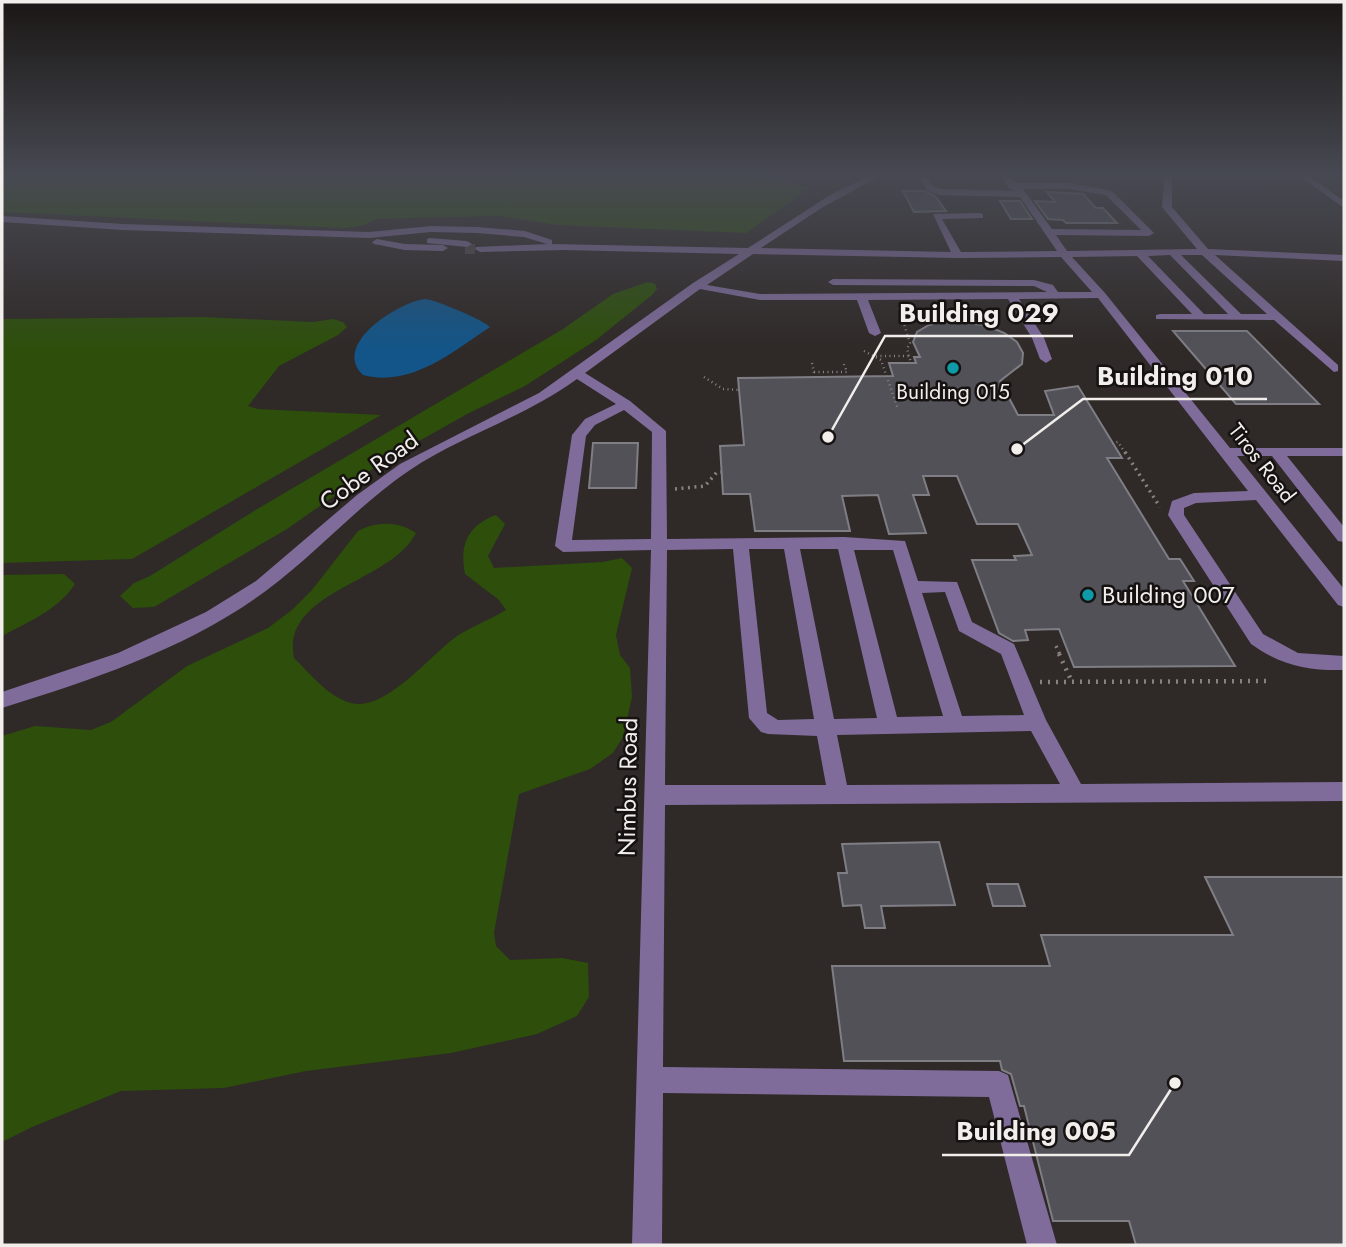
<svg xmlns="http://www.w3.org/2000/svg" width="1346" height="1247" viewBox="0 0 1346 1247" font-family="Jost,sans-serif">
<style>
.green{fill:#2d4f0b}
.water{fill:#135588}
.building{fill:#515157;stroke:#7f7e85;stroke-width:2}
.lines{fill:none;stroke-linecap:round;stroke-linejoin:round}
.minor-tunnel{stroke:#4c4745;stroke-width:10;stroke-dasharray:10 5;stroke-linecap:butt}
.path-far2{stroke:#888280;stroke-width:2.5;stroke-dasharray:1 3.5;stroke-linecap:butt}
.path-far1{stroke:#888280;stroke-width:3.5;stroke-dasharray:2 4.5;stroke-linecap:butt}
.path{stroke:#888280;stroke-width:4.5;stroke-dasharray:2 6;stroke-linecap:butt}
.minor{fill:#7f6c9b;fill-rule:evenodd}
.culture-dot{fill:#0f9aa8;stroke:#151211;stroke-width:2.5}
.labels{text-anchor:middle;stroke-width:5;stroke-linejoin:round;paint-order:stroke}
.far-poi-label{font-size:21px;fill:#f2eeec;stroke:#151211}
.far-street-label{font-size:21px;fill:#f2eeec;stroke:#151211}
.street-label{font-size:24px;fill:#f2eeec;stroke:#151211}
.poi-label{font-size:24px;fill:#f2eeec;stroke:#151211;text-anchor:start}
.leader{fill:none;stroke:#f2eeec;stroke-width:2.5}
.callout-dot{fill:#f2eeec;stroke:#151211;stroke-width:2.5}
.callout-label{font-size:26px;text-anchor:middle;font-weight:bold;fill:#f2eeec;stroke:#151211;stroke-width:5;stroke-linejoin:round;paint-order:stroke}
</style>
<rect width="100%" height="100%" fill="#2f2927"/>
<g class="green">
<path d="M10 176H747L811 187 746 233 558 225 499 216 376 219 362 226 343 228 2 212V177Z"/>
<path d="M648 282 655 284 657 289 652 295 596 340 525 386 469 413 387 459 287 529 154 607 133 608 120 596 134 583 150 576 259 508 563 329 613 294Z"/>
<path d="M204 317 313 322 333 319 343 322 347 327 338 335 279 366 248 406 258 409 381 415 132 559 2 563V319Z"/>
<path d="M496 515 505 524 488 556 494 568 603 562 622 558 632 568 616 635 620 655 630 668 632 697 623 737 613 753 590 769 519 794 494 933 496 946 510 960 562 958 588 963 589 997 577 1016 537 1034 451 1053 306 1071 224 1088 121 1091 32 1127 2 1142V736L35 726 91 730 111 722 187 666 268 628 292 610 312 590 358 531C377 521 398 521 416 533 393 578 308 587 294 636 292 642 293 651 294 658 311 674 333 704 360 704 391 703 430 657 453 639 469 627 488 621 506 610L499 600 465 574C459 545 468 525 496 515Z"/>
<path d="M64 574 75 584C58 610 28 622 2 636V575Z"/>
</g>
<path class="water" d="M425 299C434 299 485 321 490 327 454 351 411 388 363 375 331 344 399 302 425 299Z"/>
<g class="building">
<path d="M903 191H925L935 196 946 211 914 212Z"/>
<path d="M1047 192 1083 194 1096 208H1103L1117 223H1066L1063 220 1048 219 1035 201 1055 202Z"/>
<path d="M1000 201H1020L1032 219H1011Z"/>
<path d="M944 321 985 325 1004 333 1017 342 1023 353 1022 364 1000 381 1018 415H1054L1045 391 1078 386 1122 458H1107L1169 559H1180L1194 581H1183L1235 666 1074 667 1059 629 1025 630 1028 640 1013 641 999 633 972 560H1016L1014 556 1032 555 1018 524H977L957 476H923L929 495H913L926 533 889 534 878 495 842 496 850 531H755L750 494H723L720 446 744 445 738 378 893 376 889 363H916L914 357H920L913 342 917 332 929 325Z"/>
<path d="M1173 331H1247L1319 404H1236Z"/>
<path d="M593 443H638L636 488H589Z"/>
<path d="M939 842 955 905 881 906 885 928H865L861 905 843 906 838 873H847L842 844Z"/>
<path d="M1205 877H1344V1245H1136L1129 1221H1053L1024 1106H1020L1011 1074 1002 1070 1000 1061H844L832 966H1050L1041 935H1233Z"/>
<path d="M987 884H1018L1025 906H993Z"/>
</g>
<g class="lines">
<path class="minor-tunnel" d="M465 249H480"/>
<g class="path-far2">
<path d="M899 308 910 343 907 349 911 363"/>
<path d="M864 351 881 360 898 409"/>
<path d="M876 356H909"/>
<path d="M812 363 815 377"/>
<path d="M814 372H847L843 362"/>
<path d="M704 377 723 389 739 390"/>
<path d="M1112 443 1118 442 1126 454"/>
</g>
<g class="path-far1">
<path d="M1125 452 1160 507"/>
<path d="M675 489 705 486 717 472H721"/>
<path d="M1056 646 1060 655"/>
</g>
<g class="path">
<path d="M1059 654 1072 682"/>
<path d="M1040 682 1272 681"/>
</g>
<g class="minor">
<path d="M869 176H880L823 207 761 248 951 252 933 214 980 213 983 214V218L942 219 961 252 1057 251 1020 197 940 195 928 191 918 177 925 176 934 187 941 189 1016 191 1009 188 1001 176H1009L1015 183H1069L1112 191 1154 233 1149 236 1056 235 1067 251 1197 249 1162 207 1164 176H1172V207L1208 249 1344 255V261L1215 255 1338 365V371L1334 372 1274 320 1156 319V315L1160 314H1192L1137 256 1072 257 1105 293 1230 448H1344V456H1287L1344 527V542L1338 541 1272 456H1237L1344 589V607L1338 605 1256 500 1196 503 1184 508V515L1263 634 1298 653 1344 656V670C1309 671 1280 665 1251 644L1168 515 1172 501 1194 493 1248 491 1098 298 1019 299 1044 338 1052 359 1046 363 1040 359 1032 338 1008 299 868 300 881 333 875 336 869 333 857 300H760L700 289 585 373 630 401 666 431 667 539 844 537 905 541 918 581 957 582 972 622 1014 644 1046 720 1081 784 1344 782V801L665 805 663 1067 999 1071 1008 1075 1057 1245H1027L989 1097 663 1093 662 1245H632L651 550 563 552 555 546 572 435 585 419 616 404 577 379C525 417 463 435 410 470 358 505 317 553 267 590 189 648 94 679 2 708V692L118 653 206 612 256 581 357 495 400 464 539 393 693 283 739 254 563 250 480 252 475 249 476 247 547 244 524 237 477 233 431 232 369 238 123 230 2 222V216L123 224 369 232 431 226 477 227 525 231 552 240V244L748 248 830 195ZM1023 189H1069L1106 195 1141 230 1052 229ZM753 254 958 258 1061 257 1092 292H1058L1053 285 1034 280 833 279 828 282 833 285 1034 286 1047 292 760 294 707 285ZM1170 255 1228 314H1204L1148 256ZM1181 255H1202L1267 314H1241ZM624 410 652 432 651 539 572 540 586 436 595 425ZM733 549 749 718 761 732 768 734 817 736 826 785H665L667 550ZM749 549H784L814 719 778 720 767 713ZM800 549H838L877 718 834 719ZM854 550H893L943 716 897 717ZM945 592 959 631 1001 654 1024 715 962 716 922 593ZM1031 731 1060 784 847 785 837 735Z"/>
<path d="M1300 176H1309L1344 201V208Z"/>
<path d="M430 238 467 241 472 244 467 247 427 243V239Z"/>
<path d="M377 239 405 244 443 245 448 248 443 251 405 250 374 244 372 242Z"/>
</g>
</g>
<linearGradient id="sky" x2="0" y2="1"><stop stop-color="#1a1715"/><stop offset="0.5" stop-color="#474952"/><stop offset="1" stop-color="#474952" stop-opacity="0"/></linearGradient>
<rect width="1346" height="350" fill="url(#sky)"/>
<g class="culture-dot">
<circle cx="953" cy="368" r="7"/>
<circle cx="1088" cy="595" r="7"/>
</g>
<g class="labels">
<g class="far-poi-label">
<text x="953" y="399">Building 015</text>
</g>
<g class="far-street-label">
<text transform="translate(1262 463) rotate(52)" y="7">Tiros Road</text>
</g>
<g class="street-label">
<text transform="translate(369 471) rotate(-36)" y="8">Cobe Road</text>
<text transform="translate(628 787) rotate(-89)" y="8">Nimbus Road</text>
</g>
<g class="poi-label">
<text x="1102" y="603">Building 007</text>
</g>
</g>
<path class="leader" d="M828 437L885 336H1073M1017 449L1083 399H1267M1175 1083L1129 1155H942"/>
<g class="callout-dot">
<circle cx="828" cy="437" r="7"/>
<circle cx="1017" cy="449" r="7"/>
<circle cx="1175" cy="1083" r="7"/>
</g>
<g class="callout-label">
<text x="979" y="322">Building 029</text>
<text x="1175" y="385">Building 010</text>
<text x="1036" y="1140">Building 005</text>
</g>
<rect width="1346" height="1247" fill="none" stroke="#f2eeec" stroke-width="7"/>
</svg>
